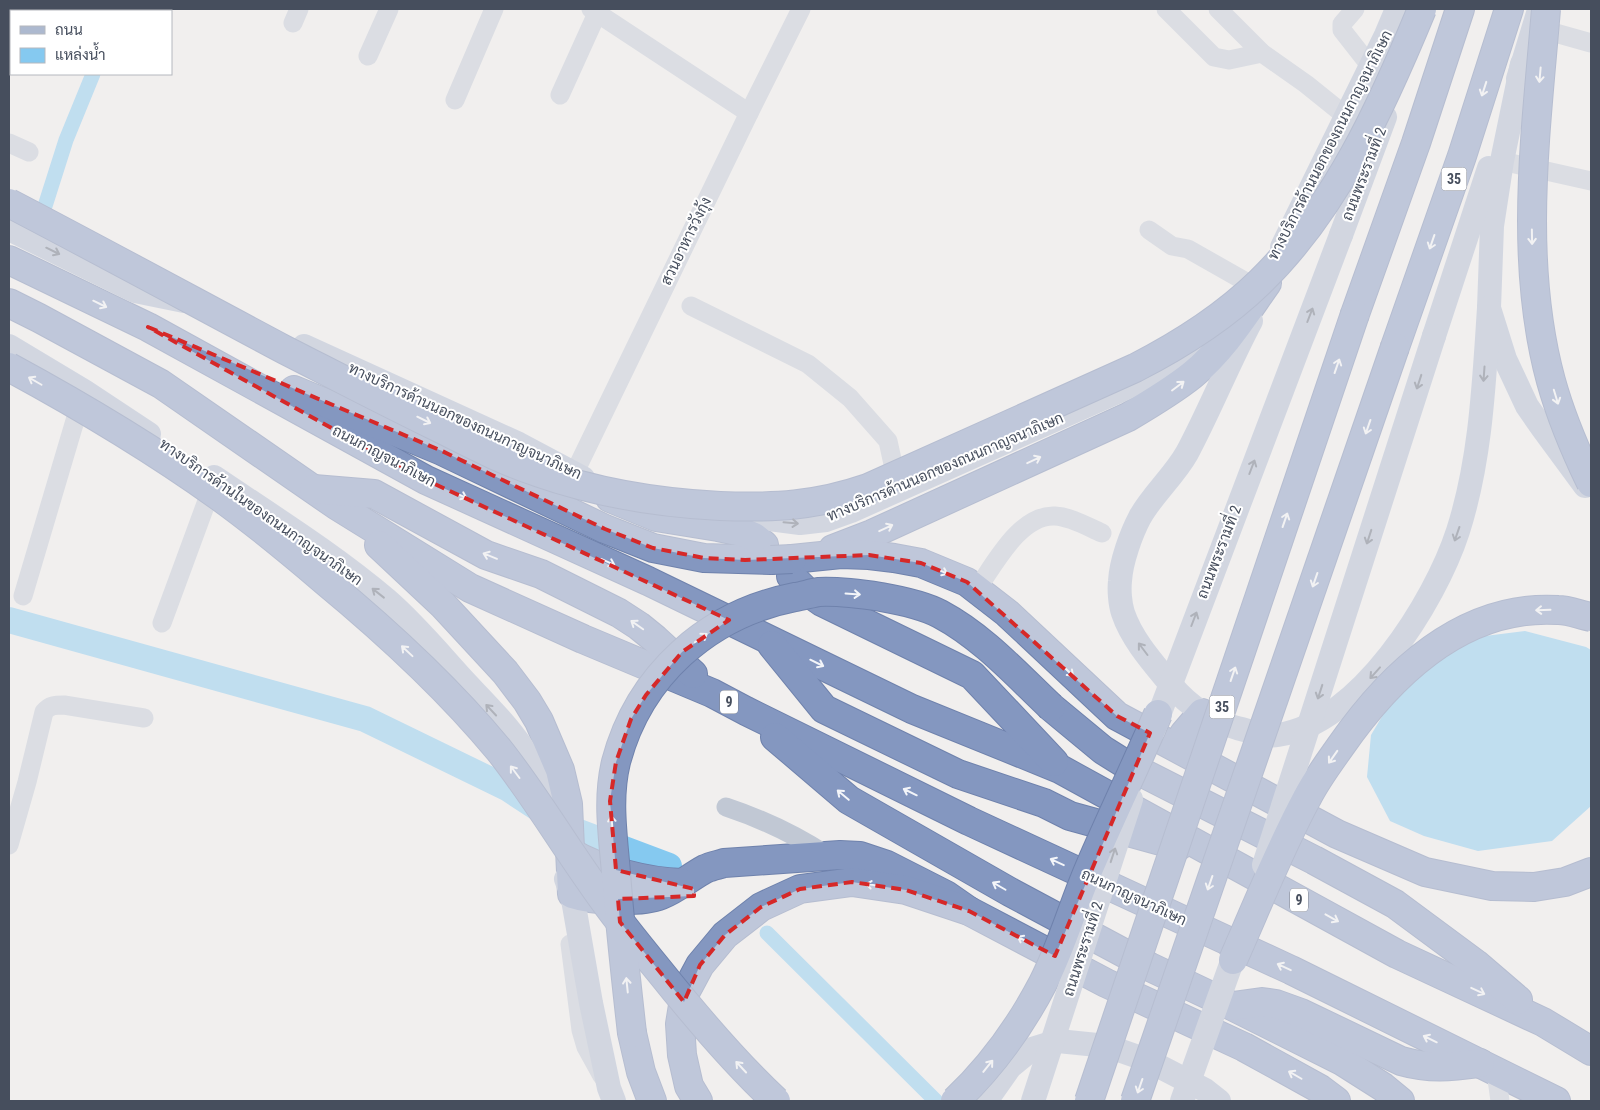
<svg xmlns="http://www.w3.org/2000/svg" width="1600" height="1110" viewBox="0 0 1600 1110" font-family="'Roboto Condensed',Sarabun,sans-serif">
  <rect width="100%" height="100%" fill="#f1efee"/>
  <polygon fill="#85c9f0" points="1525,631 1586,647 1591,650 1591,806 1552,841 1478,851 1424,836 1390,821 1367,777 1371,735 1396,693 1469,638"/>
  <g fill="none" stroke-linecap="round" stroke-linejoin="round">
    <g stroke="#85c9f0" stroke-width="15">
      <polyline points="119,11 120,9"/>
      <polyline points="39,225 66,140 93,74"/>
      <polyline points="767,933 936,1101"/>
    </g>
    <polyline stroke="#85c9f0" stroke-width="26" points="9,620 365,719 507,788 568,828 669,866"/>
    <defs>
      <g id="highway">
        <polyline points="9,260 148,327 426,480 648,581 912,709 1060,769 1397,954 1543,1022 1591,1051"/>
        <polyline points="9,303 39,318 161,384 336,505 470,588 583,639 712,693 746,711 969,821 1291,970 1556,1101"/>
        <polyline points="1355,314 1416,143 1460,9"/>
        <polyline points="1395,347 1462,156 1509,9"/>
        <polyline points="294,390 442,451 605,529 653,548 704,558 771,560"/>
        <polyline points="314,489 374,494 486,555 541,574 619,613 639,626 655,639 693,674"/>
        <polyline points="610,498 656,517 718,527 742,532 754,537 764,545"/>
        <path d="M379 545 443 605 505 672 527 701 539 721 560 770 568 804 572 894C593 901 641 903 661 895 677 889 690 877 705 869 711 866 718 865 724 863L840 855 860 856 887 865 946 895 969 911"/>
        <path d="M833 549 872 534 1128 417C1150 404 1172 391 1192 375 1223 350 1245 314 1267 283"/>
        <polyline points="792,559 841,554 869,555 894,558 921,563 967,582 1007,613 1117,716 1337,834 1425,872 1492,886 1534,887 1565,882 1591,872"/>
        <polyline points="791,576 805,590 822,602 972,675 1054,762"/>
        <polyline points="772,645 824,709 958,774 1044,803 1070,816 1179,846"/>
        <polyline points="1051,707 1103,750 1127,765 1314,860 1395,904 1476,964 1518,1000"/>
        <polyline points="775,737 849,800 1010,892 1150,967 1232,1006 1342,1061 1383,1087 1400,1101"/>
        <polyline points="1176,747 1184,734 1202,713"/>
        <path d="M570 852C599 870 648 882 682 883"/>
        <path d="M1233 1006 1262 1002 1276 1004 1301 1013 1401 1061C1429 1069 1451 1067 1480 1063"/>
        <polyline points="632,1033 641,1072 652,1101"/>
        <polyline points="698,1101 689,1086 682,1055 680,1024 685,993 700,965 725,935 761,907 800,889 852,882 906,890 969,911 1106,983 1244,1047 1320,1089 1336,1101"/>
      </g>
    </defs>
    <use href="#highway" stroke="#6f82ac" stroke-width="30"/>
    <g stroke="#c1c8d4" stroke-width="19">
      <polyline points="591,9 749,113"/>
      <polyline points="1166,9 1214,57 1229,60 1262,53"/>
      <polyline points="1218,9 1262,53 1306,84 1347,117"/>
      <polyline points="1355,9 1342,24 1342,30 1371,67"/>
      <polyline points="78,11 79,9"/>
      <polyline points="9,12 11,13"/>
      <polyline points="293,23 299,9"/>
      <polyline points="1534,27 1591,43"/>
      <polyline points="368,56 389,9"/>
      <polyline points="560,95 599,9"/>
      <polyline points="455,100 494,9"/>
      <polyline points="9,143 29,152"/>
      <polyline points="1502,161 1591,181"/>
      <polyline points="1149,230 1172,246 1188,249 1255,287"/>
      <polyline points="691,306 808,364 850,398 888,441 898,487"/>
      <polyline points="574,474 749,113 801,9"/>
      <path d="M977 589C994 565 1020 514 1055 516 1072 517 1088 527 1102 533"/>
      <polyline points="23,596 82,397"/>
      <polyline points="162,623 215,479"/>
      <path d="M726 807C762 819 796 835 828 856"/>
      <path d="M9 845 27 782 44 712C50 705 55 705 64 705L144 718"/>
      <polyline points="570,944 581,1030 586,1047 602,1076"/>
      <polyline points="1496,1072 1500,1101"/>
    </g>
    <g stroke="#adb9cf" stroke-width="24">
      <polyline points="1522,64 1502,161 1492,226 1489,308 1505,359 1527,406 1543,429 1585,486"/>
      <polyline points="1518,79 1539,10"/>
      <polyline points="9,229 135,291 184,301"/>
      <polyline points="1341,235 1385,117"/>
      <polyline points="1282,247 1386,35 1397,9"/>
      <path d="M1251 321C1228 364 1210 410 1187 453 1174 476 1153 494 1140 517 1131 534 1121 562 1120 581 1119 590 1120 604 1123 613 1132 640 1154 664 1172 686 1189 706 1212 721 1237 728 1250 731 1265 737 1278 735 1359 724 1435 602 1458 531 1481 459 1484 383 1489 308"/>
      <polyline points="1434,336 1489,168"/>
      <polyline points="9,346 84,391 149,434"/>
      <polyline points="304,346 519,444 583,478"/>
      <path d="M214 477C273 517 333 554 387 600 417 626 442 657 468 685 507 726 541 759 551 818"/>
      <path d="M737 515 800 523 826 520 851 511 1135 384C1166 368 1198 353 1221 327"/>
      <polyline points="566,879 572,894 591,1003 609,1088 614,1101"/>
      <polyline points="986,1101 1010,1067 1032,1049 1058,1041 1107,1046 1147,1060 1205,1090 1219,1101"/>
    </g>
    <use href="#highway" stroke="#8497c0" stroke-width="28"/>
    <defs>
      <g id="highway-bridge">
        <path d="M1546 9C1536 132 1518 260 1551 381 1561 417 1575 450 1591 483"/>
        <path d="M9 203C101 251 193 301 285 350 334 375 382 400 431 424 466 441 500 460 537 472 597 493 658 503 720 506 774 508 816 506 868 488L1135 368C1180 345 1223 318 1260 282 1336 208 1382 106 1422 9"/>
        <path d="M9 367C81 406 153 449 220 497 256 523 291 552 325 581 388 633 447 687 499 750 534 794 562 842 595 888 615 917 638 945 661 973 697 1018 734 1062 776 1101"/>
        <polyline points="771,560 792,559"/>
        <path d="M1233 960C1257 906 1279 850 1307 798 1316 780 1328 764 1340 747 1390 675 1463 604 1558 610 1569 610 1580 615 1591 617"/>
        <path d="M632 1033C626 980 620 926 616 873 613 835 607 799 616 762 639 675 708 614 795 597 803 596 811 593 819 592 839 591 861 594 881 597 898 600 925 606 940 614 983 637 1016 674 1051 707"/>
        <path d="M955 1101C990 1068 1021 1025 1043 983 1062 946 1073 905 1090 866 1112 815 1136 765 1158 714"/>
        <polyline points="1089,1101 1355,314"/>
        <polyline points="1135,1101 1395,347"/>
      </g>
    </defs>
    <use href="#highway-bridge" stroke="#6f82ac" stroke-width="30" stroke-linecap="butt"/>
    <g stroke="#adb9cf" stroke-width="24">
      <polyline points="1153,731 1341,235"/>
      <polyline points="1264,865 1434,336"/>
      <polyline points="1033,1101 1131,799"/>
      <polyline points="1182,1101 1239,942"/>
    </g>
    <use href="#highway-bridge" stroke="#8497c0" stroke-width="28"/>
  </g>
  <defs><path id="oneway-shaft" d="M-6 0H5M1.5-3L5.5 0L1.5 3" fill="none" stroke-width="1.6" stroke-linecap="round" stroke-linejoin="round" transform="scale(1.25)"/></defs>
  <g stroke="#f3f5f9">
    <use href="#oneway-shaft" transform="translate(1540 75) rotate(95)"/>
    <use href="#oneway-shaft" transform="translate(1484 89) rotate(108)"/>
    <use href="#oneway-shaft" transform="translate(1532 237) rotate(89)"/>
    <use href="#oneway-shaft" transform="translate(1432 242) rotate(109)"/>
    <use href="#oneway-shaft" transform="translate(100 304) rotate(26)"/>
    <use href="#oneway-shaft" transform="translate(1337 366) rotate(-71)"/>
    <use href="#oneway-shaft" transform="translate(35 381) rotate(-150)"/>
    <use href="#oneway-shaft" transform="translate(1178 386) rotate(-37)"/>
    <use href="#oneway-shaft" transform="translate(1556 397) rotate(73)"/>
    <use href="#oneway-shaft" transform="translate(424 420) rotate(26)"/>
    <use href="#oneway-shaft" transform="translate(1368 427) rotate(109)"/>
    <use href="#oneway-shaft" transform="translate(1034 460) rotate(-25)"/>
    <use href="#oneway-shaft" transform="translate(460 495) rotate(24)"/>
    <use href="#oneway-shaft" transform="translate(1285 520) rotate(-71)"/>
    <use href="#oneway-shaft" transform="translate(886 528) rotate(-25)"/>
    <use href="#oneway-shaft" transform="translate(490 556) rotate(-158)"/>
    <use href="#oneway-shaft" transform="translate(608 562) rotate(24)"/>
    <use href="#oneway-shaft" transform="translate(941 571) rotate(23)"/>
    <use href="#oneway-shaft" transform="translate(1315 580) rotate(109)"/>
    <use href="#oneway-shaft" transform="translate(853 594) rotate(4)"/>
    <use href="#oneway-shaft" transform="translate(1543 610) rotate(178)"/>
    <use href="#oneway-shaft" transform="translate(637 625) rotate(-145)"/>
    <use href="#oneway-shaft" transform="translate(701 638) rotate(-35)"/>
    <use href="#oneway-shaft" transform="translate(407 651) rotate(-137)"/>
    <use href="#oneway-shaft" transform="translate(817 663) rotate(26)"/>
    <use href="#oneway-shaft" transform="translate(1068 671) rotate(44)"/>
    <use href="#oneway-shaft" transform="translate(1233 674) rotate(-71)"/>
    <use href="#oneway-shaft" transform="translate(1333 757) rotate(125)"/>
    <use href="#oneway-shaft" transform="translate(515 772) rotate(-127)"/>
    <use href="#oneway-shaft" transform="translate(910 792) rotate(-154)"/>
    <use href="#oneway-shaft" transform="translate(843 795) rotate(-140)"/>
    <use href="#oneway-shaft" transform="translate(612 823) rotate(-95)"/>
    <use href="#oneway-shaft" transform="translate(1057 862) rotate(-155)"/>
    <use href="#oneway-shaft" transform="translate(1210 883) rotate(109)"/>
    <use href="#oneway-shaft" transform="translate(873 885) rotate(-172)"/>
    <use href="#oneway-shaft" transform="translate(999 886) rotate(-150)"/>
    <use href="#oneway-shaft" transform="translate(1332 918) rotate(29)"/>
    <use href="#oneway-shaft" transform="translate(1024 940) rotate(-152)"/>
    <use href="#oneway-shaft" transform="translate(1284 967) rotate(-155)"/>
    <use href="#oneway-shaft" transform="translate(627 985) rotate(-96)"/>
    <use href="#oneway-shaft" transform="translate(1478 991) rotate(25)"/>
    <use href="#oneway-shaft" transform="translate(1430 1039) rotate(-154)"/>
    <use href="#oneway-shaft" transform="translate(988 1066) rotate(-51)"/>
    <use href="#oneway-shaft" transform="translate(741 1067) rotate(-133)"/>
    <use href="#oneway-shaft" transform="translate(1295 1075) rotate(-150)"/>
    <use href="#oneway-shaft" transform="translate(1140 1086) rotate(109)"/>
  </g>
  <g stroke="#60697a">
    <use href="#oneway-shaft" transform="translate(53 251) rotate(26)"/>
    <use href="#oneway-shaft" transform="translate(1310 315) rotate(-69)"/>
    <use href="#oneway-shaft" transform="translate(1484 374) rotate(94)"/>
    <use href="#oneway-shaft" transform="translate(1419 382) rotate(108)"/>
    <use href="#oneway-shaft" transform="translate(1252 467) rotate(-69)"/>
    <use href="#oneway-shaft" transform="translate(791 523) rotate(5)"/>
    <use href="#oneway-shaft" transform="translate(1457 534) rotate(109)"/>
    <use href="#oneway-shaft" transform="translate(1369 537) rotate(108)"/>
    <use href="#oneway-shaft" transform="translate(378 593) rotate(-142)"/>
    <use href="#oneway-shaft" transform="translate(1194 619) rotate(-69)"/>
    <use href="#oneway-shaft" transform="translate(1143 649) rotate(-127)"/>
    <use href="#oneway-shaft" transform="translate(1375 673) rotate(132)"/>
    <use href="#oneway-shaft" transform="translate(1320 692) rotate(108)"/>
    <use href="#oneway-shaft" transform="translate(491 710) rotate(-133)"/>
    <use href="#oneway-shaft" transform="translate(1113 855) rotate(-72)"/>
  </g>
  <path d="M0 0H1600V1110H0ZM148 327 442 451 605 529 653 548 704 558 745 560 869 555 921 563 967 582 1117 716 1150 733 1055 956 969 911 906 890 852 882 800 889 761 907 725 935 700 965 684 1002 620 922 618 899 694 896V889L616 870 610 801 616 762 631 719 646 695 682 652 729 620 426 480Z" fill="#f1efee" fill-opacity=".55" fill-rule="evenodd"/>
  <path fill="none" stroke="#d62828" stroke-width="4" stroke-dasharray="10 6" stroke-linejoin="round" d="M148 327 442 451 605 529 653 548 704 558 745 560 869 555 921 563 967 582 1117 716 1150 733 1055 956 969 911 906 890 852 882 800 889 761 907 725 935 700 965 684 1002 620 922 618 899 694 896V889L616 870 610 801 616 762 631 719 646 695 682 652 729 620 426 480Z"/>
  <g text-anchor="middle" stroke-width="4" stroke-linejoin="round" paint-order="stroke">
    <g fill="#fff" stroke="#7e838e" stroke-width="1">
      <rect x="1441.5" y="167.5" width="25" height="23" rx="4"/>
      <rect x="720" y="690.5" width="18" height="23" rx="4"/>
      <rect x="1209.5" y="695.5" width="25" height="23" rx="4"/>
      <rect x="1290" y="888.5" width="18" height="23" rx="4"/>
    </g>
    <g font-size="14" font-weight="bold" fill="#464e5d">
      <text x="1454" y="184">35</text>
      <text x="729" y="707">9</text>
      <text x="1222" y="712">35</text>
      <text x="1299" y="905">9</text>
    </g>
    <g font-size="15" fill="#464e5d" stroke="#fff">
      <text transform="translate(1330 145) rotate(-63)" y="5">ทางบริการด้านนอกของถนนกาญจนาภิเษก</text>
      <text transform="translate(1364 174) rotate(-69)" y="5">ถนนพระรามที่ 2</text>
      <text transform="translate(686 241) rotate(-64)" y="5">สวนอาหารวังกุ้ง</text>
      <text transform="translate(465 421) rotate(25)" y="5">ทางบริการด้านนอกของถนนกาญจนาภิเษก</text>
      <text transform="translate(384 456) rotate(28)" y="5">ถนนกาญจนาภิเษก</text>
      <text transform="translate(945 467) rotate(-23)" y="5">ทางบริการด้านนอกของถนนกาญจนาภิเษก</text>
      <text transform="translate(261 512) rotate(35)" y="5">ทางบริการด้านในของถนนกาญจนาภิเษก</text>
      <text transform="translate(1219 552) rotate(-69)" y="5">ถนนพระรามที่ 2</text>
      <text transform="translate(1134 897) rotate(25)" y="5">ถนนกาญจนาภิเษก</text>
      <text transform="translate(1083 949) rotate(-72)" y="5">ถนนพระรามที่ 2</text>
    </g>
  </g>
  <rect width="1600" height="1110" fill="none" stroke="#464e5d" stroke-width="20"/>
  <rect x="10" y="10" width="162" height="65" fill="#ffffff" stroke="#b5b8be"/>
  <rect x="20" y="26" width="25" height="8" fill="#adb9cf" stroke="#b5b8be"/>
  <text x="55" y="35" font-size="15" fill="#464e5d">ถนน</text>
  <rect x="20" y="48" width="25" height="15" fill="#85c9f0" stroke="#b5b8be"/>
  <text x="55" y="60" font-size="15" fill="#464e5d">แหล่งน้ำ</text>
</svg>
